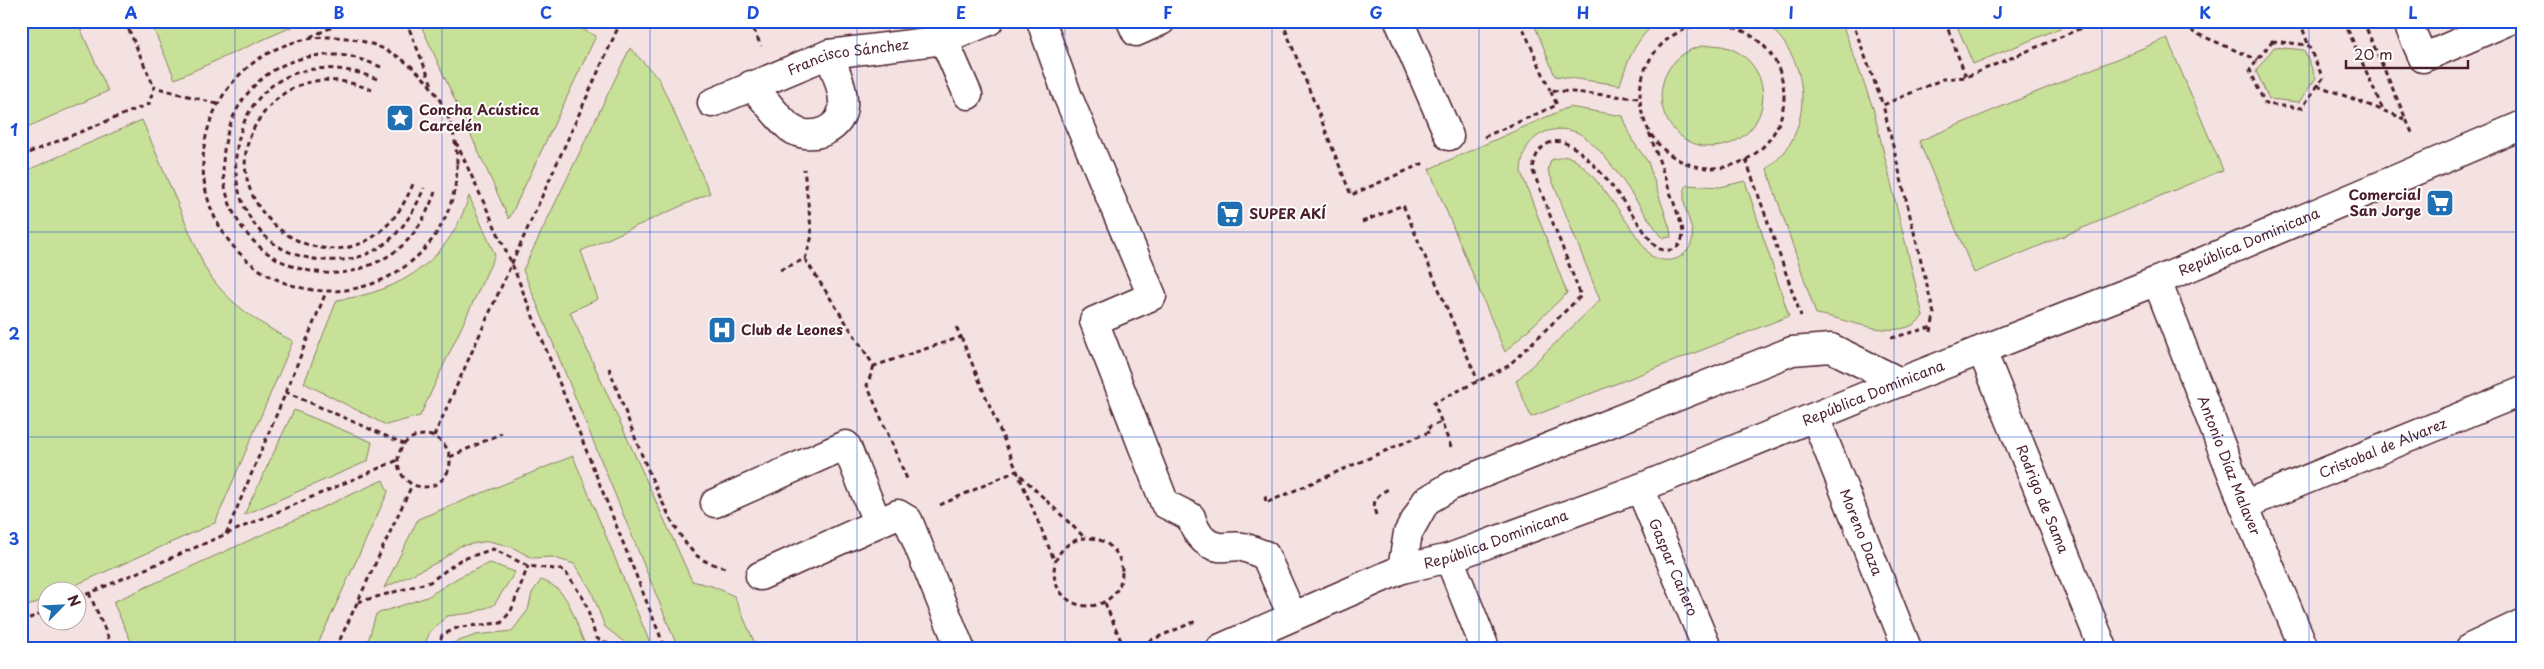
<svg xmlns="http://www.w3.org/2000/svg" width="2544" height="669" viewBox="0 0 2544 669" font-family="'Playpen Sans',sans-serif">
  <rect width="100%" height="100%" fill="#f4e2e2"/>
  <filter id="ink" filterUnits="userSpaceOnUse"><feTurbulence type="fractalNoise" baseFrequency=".02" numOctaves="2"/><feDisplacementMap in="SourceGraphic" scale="10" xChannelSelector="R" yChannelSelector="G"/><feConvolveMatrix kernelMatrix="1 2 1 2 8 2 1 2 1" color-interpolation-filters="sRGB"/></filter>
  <g filter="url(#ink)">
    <g fill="#c7e198" stroke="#888062">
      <polygon points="21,21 77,21 108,91 21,130"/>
      <polygon points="150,21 305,21 175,79"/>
      <polygon points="419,21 565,21 596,36 509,219"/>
      <path d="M1533 21H1660C1637 35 1627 61 1620 85L1555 76Z"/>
      <path d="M1763 21H1841L1873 108 1923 316C1902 346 1843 317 1816 314L1767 169C1773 163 1781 157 1786 150 1815 107 1803 51 1763 21Z"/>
      <polygon points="1955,21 2075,21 2075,22 1973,64"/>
      <polygon points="2167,38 2223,170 1974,273 1919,141"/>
      <circle cx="1712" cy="96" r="51"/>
      <polygon points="2274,47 2304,50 2316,78 2299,102 2269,99 2256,71"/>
      <polygon points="630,48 659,79 710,193 581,251 598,299 570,312 692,581 712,586 734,596 757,648 678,648 523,270"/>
      <path d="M1569 107 1623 116 1632 140 1648 162 1670 229 1671 237 1663 238C1638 208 1613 157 1582 135 1571 128 1553 127 1541 134 1526 143 1522 155 1521 172L1567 293 1505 352 1429 169Z"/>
      <path d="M142 120 205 268C225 301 259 324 293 341L215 523 62 591 48 592 47 598 21 609V173Z"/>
      <path d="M1567 156C1593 164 1632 233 1651 256 1663 261 1673 263 1684 254 1707 234 1674 208 1687 185L1720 187 1745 181 1789 316 1531 417 1516 381 1600 300 1548 170 1551 160Z"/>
      <path d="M469 196 495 255 420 416 386 425 304 383 337 300C401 292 450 260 469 196Z"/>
      <polygon points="294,410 372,442 368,461 244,515"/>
      <polygon points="573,456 652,648 632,648 605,627 591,590 574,564 552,557 532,558 512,547 489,541 460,546 440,561 384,588 418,519"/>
      <polygon points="383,480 388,492 316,648 134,648 113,602"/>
      <polygon points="490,563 515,572 494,605 472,613 447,616 430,632 423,648 366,648 376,614 427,597 459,577"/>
      <path d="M541 580C573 590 573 622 587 648H451L453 643 476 635 512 631 528 610 532 593Z"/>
    </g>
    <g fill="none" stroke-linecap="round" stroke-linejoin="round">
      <defs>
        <g id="minor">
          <path d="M1041 21 1068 97 1152 296 1094 321 1165 504 1191 517C1195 531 1203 545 1219 547 1227 548 1235 545 1243 547 1250 549 1258 553 1265 555L1292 615"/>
          <polyline points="1131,21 1136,32 1161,21"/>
          <polyline points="1399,21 1449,136"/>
          <polyline points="2407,21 2423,58 2508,21"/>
          <polyline points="944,40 968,95"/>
          <path d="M751 85C764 98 776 116 790 128 810 143 845 130 843 102 843 87 834 68 829 54"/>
          <path id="s1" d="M712 103 829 54 944 40 989 21"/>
          <path id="s2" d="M2157 281 2244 505 2304 648"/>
          <path id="s3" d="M1982 351 2103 648"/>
          <path id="s4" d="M1815 417 1907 648"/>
          <path id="s5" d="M1640 488 1707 648"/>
          <polyline points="715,503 846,445 877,522"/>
          <path id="s6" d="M2244 505 2523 391"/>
          <polyline points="1449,558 1485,648"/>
          <polyline points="1402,569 1408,533 1426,501 1451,486 1792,351 1831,348 1900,382"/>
          <polyline points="760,576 898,514 908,520 960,648"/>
          <path id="s7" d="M1221 648 1402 569 1449 558 1640 488 1900 382 2157 281 2523 125"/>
          <polyline points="2470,648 2523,623"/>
        </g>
      </defs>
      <use href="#minor" stroke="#4a1f2b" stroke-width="31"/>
      <g stroke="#4a1f2b" stroke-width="3" stroke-dasharray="5 4" stroke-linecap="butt">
        <polyline points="125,21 154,87"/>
        <polyline points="406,21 432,85"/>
        <polyline points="603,21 618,28"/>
        <polyline points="750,21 761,46"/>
        <polyline points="1282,21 1351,195 1426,162"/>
        <polyline points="1520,21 1550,90"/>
        <polyline points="1852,21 1883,105"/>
        <polyline points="1945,21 1966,77"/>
        <polyline points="2188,21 2193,32 2258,60"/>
        <polyline points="2300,21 2308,44"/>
        <polyline points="2344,21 2384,112"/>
        <polyline points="2363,21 2413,135"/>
        <circle cx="1712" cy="96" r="72"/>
        <polyline points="310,37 346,21"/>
        <circle cx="330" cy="164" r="127"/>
        <polygon points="2272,41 2308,45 2323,78 2302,108 2265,104 2250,70"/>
        <path d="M381 67C366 61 351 55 334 55 212 51 180 222 292 266 311 273 337 276 356 270 399 257 420 234 435 192"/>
        <path d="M377 79C209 14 183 270 341 260 384 257 409 225 424 188"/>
        <polyline points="2317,85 2405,119"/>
        <path d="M372 90C340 77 304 74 276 100 174 193 353 332 413 184"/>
        <polyline points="1484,137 1557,105 1550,90 1638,98"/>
        <polyline points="456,142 512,264 665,648"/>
        <polyline points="21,156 149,104 154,87 218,104"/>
        <polyline points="1746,160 1801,316"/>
        <polyline points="1362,222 1403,205 1478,381"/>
        <polyline points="805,259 874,366 961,337 956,327"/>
        <polyline points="780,270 805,259 812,236 804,169"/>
        <polyline points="1931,332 1934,314 1883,105 1943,79 1966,77 2098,21"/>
        <polyline points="961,337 1055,562"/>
        <polyline points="1891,338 1932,327"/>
        <polyline points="874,366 867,385 907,479"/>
        <path d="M609 368C625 409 667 536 700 558 707 563 717 565 725 568"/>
        <polyline points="286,392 326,292"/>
        <circle cx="424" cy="461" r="26"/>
        <polyline points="434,436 621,21"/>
        <path d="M1451 447 1434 403 1508 366 1581 296 1533 171C1534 159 1537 149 1549 143 1583 128 1637 226 1657 248 1674 255 1686 245 1682 226L1649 132"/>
        <polyline points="450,457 502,433"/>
        <polyline points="1265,496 1266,503 1431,431 1429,427 1441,422"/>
        <polyline points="940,505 1016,471 1084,537"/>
        <path d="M1376 515C1371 500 1377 494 1391 488"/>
        <polyline points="226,534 286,392 404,444"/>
        <circle cx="1088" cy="572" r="34"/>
        <polyline points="89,593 113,648"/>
        <polyline points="78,598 398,460"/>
        <polyline points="358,602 430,582 460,560 493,549 528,566 564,570 585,601 596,638 618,648"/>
        <polyline points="1105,603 1124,648"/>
        <polyline points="21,622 48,610"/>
        <polyline points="336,648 412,485"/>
        <polyline points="439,648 442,635 459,627 501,623 511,611 528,566"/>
        <polyline points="1132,648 1196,621"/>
      </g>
      <use href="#minor" stroke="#fff" stroke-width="28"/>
    </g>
  </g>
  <path fill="none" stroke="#1d4ed8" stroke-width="1" stroke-opacity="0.55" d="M235 21V648M442 21V648M650 21V648M857 21V648M1065 21V648M1272 21V648M1479 21V648M1687 21V648M1894 21V648M2102 21V648M2309 21V648M21 232H2523M21 437H2523"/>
  <defs>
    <symbol id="sight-square" viewBox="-11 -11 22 22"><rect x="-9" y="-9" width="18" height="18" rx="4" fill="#1f6fb2" stroke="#fff"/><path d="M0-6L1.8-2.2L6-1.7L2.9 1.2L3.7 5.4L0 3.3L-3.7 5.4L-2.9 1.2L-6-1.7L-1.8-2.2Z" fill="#fff"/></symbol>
    <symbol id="supermarket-square" viewBox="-11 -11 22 22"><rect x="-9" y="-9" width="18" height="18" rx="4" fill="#1f6fb2" stroke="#fff"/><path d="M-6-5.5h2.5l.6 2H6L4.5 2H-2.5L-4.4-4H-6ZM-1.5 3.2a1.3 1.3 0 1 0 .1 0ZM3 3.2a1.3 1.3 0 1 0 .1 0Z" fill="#fff"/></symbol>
    <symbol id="hospital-square" viewBox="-11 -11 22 22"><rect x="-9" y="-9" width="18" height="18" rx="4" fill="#1f6fb2" stroke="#fff"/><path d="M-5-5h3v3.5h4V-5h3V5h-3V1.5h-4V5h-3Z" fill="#fff"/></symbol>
  </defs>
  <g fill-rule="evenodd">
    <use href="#sight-square" x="384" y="102" width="32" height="32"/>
    <use href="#supermarket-square" x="2424" y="187" width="32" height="32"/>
    <use href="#supermarket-square" x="1214" y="198" width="32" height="32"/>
    <use href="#hospital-square" x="706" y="314" width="32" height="32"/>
  </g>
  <g text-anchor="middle" stroke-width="4" stroke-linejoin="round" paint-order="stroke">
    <g font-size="14" fill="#4a1f2b" stroke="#fff">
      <text dy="5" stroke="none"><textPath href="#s1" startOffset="145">Francisco Sánchez</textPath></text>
      <text dy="5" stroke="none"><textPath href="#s7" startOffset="1106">República Dominicana</textPath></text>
      <text dy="5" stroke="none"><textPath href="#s7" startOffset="701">República Dominicana</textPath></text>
      <text dy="5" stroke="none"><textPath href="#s6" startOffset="150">Cristobal de Alvarez</textPath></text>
      <text dy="5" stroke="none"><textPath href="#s2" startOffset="198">Antonio Díaz Malaver</textPath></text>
      <text dy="5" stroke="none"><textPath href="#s3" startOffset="160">Rodrigo de Sama</textPath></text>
      <text dy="5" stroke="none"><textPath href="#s4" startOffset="124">Moreno Daza</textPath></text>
      <text dy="5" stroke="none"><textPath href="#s7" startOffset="296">República Dominicana</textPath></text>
      <text dy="5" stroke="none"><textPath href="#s5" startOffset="86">Gaspar Cañero</textPath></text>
    </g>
    <g font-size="14" font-weight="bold" fill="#4a1f2b" stroke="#fff" text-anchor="start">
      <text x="419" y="115">Concha Acústica<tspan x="419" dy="16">Carcelén</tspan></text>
      <text x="2421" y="200" text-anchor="end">Comercial<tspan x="2421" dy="16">San Jorge</tspan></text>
      <text x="1249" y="219">SUPER AKÍ</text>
      <text x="741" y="335">Club de Leones</text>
    </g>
  </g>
  <rect width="2544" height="669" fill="none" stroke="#fff" stroke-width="55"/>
  <g transform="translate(62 606) rotate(66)"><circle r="24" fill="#ffffff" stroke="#b7a5aa"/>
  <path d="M0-4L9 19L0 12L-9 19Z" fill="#1f6fb2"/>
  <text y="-8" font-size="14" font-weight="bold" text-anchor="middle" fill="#4a1f2b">N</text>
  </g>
  <path d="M2346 60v8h122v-8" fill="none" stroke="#4a1f2b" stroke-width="2.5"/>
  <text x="2354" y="60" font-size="15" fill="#4a1f2b" stroke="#ffffff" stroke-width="4" paint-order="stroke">20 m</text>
  <rect x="28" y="28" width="2488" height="614" fill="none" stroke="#1d4ed8" stroke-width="2"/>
  <g font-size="16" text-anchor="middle" font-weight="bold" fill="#1d4ed8">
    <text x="131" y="19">A</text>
    <text x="339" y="19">B</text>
    <text x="546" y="19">C</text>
    <text x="753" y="19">D</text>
    <text x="961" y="19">E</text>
    <text x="1168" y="19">F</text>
    <text x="1376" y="19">G</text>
    <text x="1583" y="19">H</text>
    <text x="1791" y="19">I</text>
    <text x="1998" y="19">J</text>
    <text x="2205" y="19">K</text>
    <text x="2413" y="19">L</text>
    <text x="14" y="136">1</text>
    <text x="14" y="340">2</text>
    <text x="14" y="545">3</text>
  </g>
</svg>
